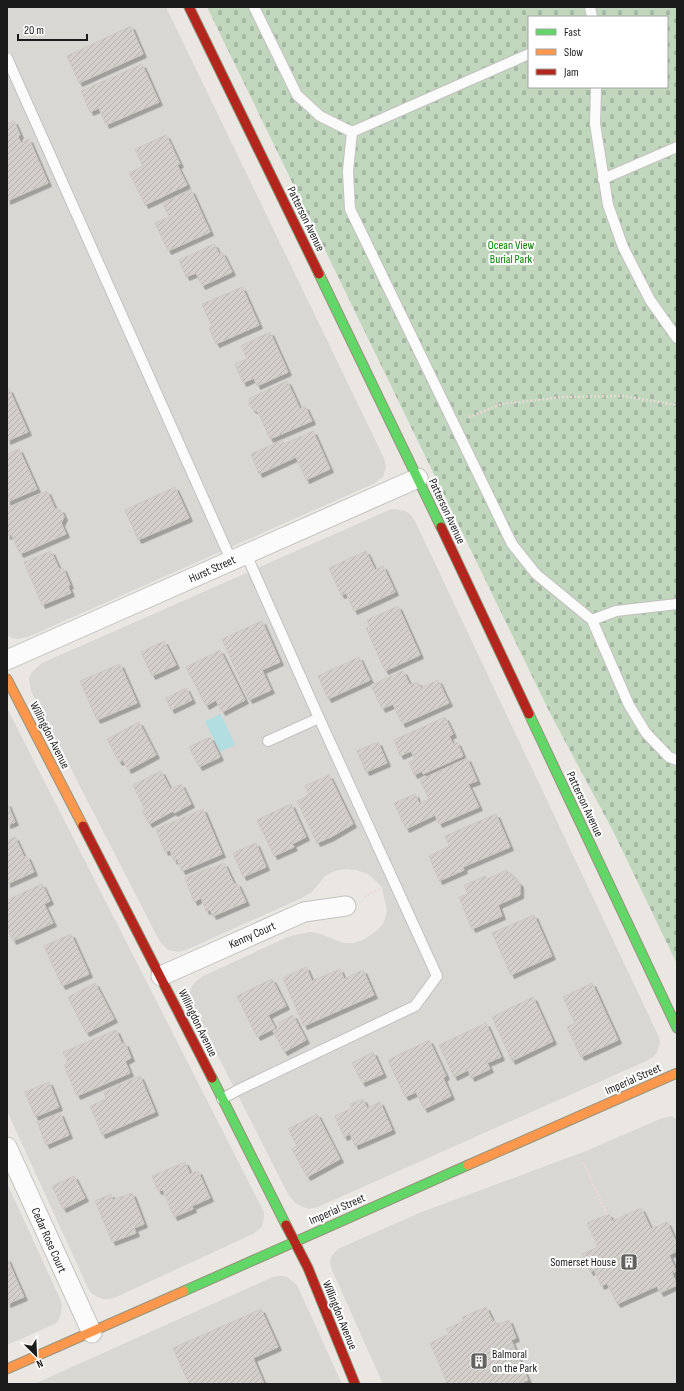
<svg xmlns="http://www.w3.org/2000/svg" width="684" height="1391" viewBox="0 0 684 1391" font-family="'Sofia Sans Condensed',sans-serif">
  <defs>
    <pattern id="cemetery-stones" width="16" height="16" patternUnits="userSpaceOnUse"><rect width="16" height="16" fill="#c0d6bd"/><path d="M2 7V4a2 2 0 0 1 4 0v3zM10 15v-3a2 2 0 0 1 4 0v3z" fill="#a4b7a2"/></pattern>
    <pattern id="building-hatch" width="6" height="6" patternUnits="userSpaceOnUse"><rect width="6" height="6" fill="#d3cfcb"/><path d="M-1 1l2-2M0 6l6-6M5 7l2-2" fill="none" stroke="#b5b1ae"/></pattern>
    <filter id="shadow"><feDropShadow dx="3.5" dy="3.5" stdDeviation="0" flood-color="#0004"/></filter>
  </defs>
  <rect width="100%" height="100%" fill="#eae7e2"/>
  <g fill="#d9d7d4">
    <polygon points="7,7 166,7 384,458 386,467 383,477 373,484 28,637 18,639 12,638 7,635"/>
    <polygon points="395,509 405,511 410,514 415,521 659,1037 660,1043 657,1053 652,1058 644,1062 318,1207 308,1209 295,1203 288,1194 192,1005 190,991 192,986 196,981 203,976 290,936 310,932 318,933 344,943 353,943 363,940 379,929 384,922 387,911 382,888 377,882 368,874 356,870 346,869 335,871 325,876 312,892 302,898 186,950 179,952 168,950 160,942 31,691 29,678 32,672 42,663 389,510"/>
    <polygon points="7,708 264,1212 264,1218 262,1227 253,1234 114,1298 108,1299 103,1299 97,1297 91,1293 87,1286 7,1111"/>
    <polygon points="671,1116 677,1119 677,1384 383,1384 332,1270 330,1262 331,1257 335,1252 340,1248 419,1213 586,1151 660,1119"/>
    <polygon points="7,1183 60,1299 62,1306 61,1314 57,1323 7,1345"/>
    <polygon points="281,1276 287,1277 297,1285 342,1384 34,1384 273,1277"/>
  </g>
  <path fill="url(#cemetery-stones)" fill-rule="evenodd" d="M207 7H677V964L613 831 550 713ZM529 17H667V87H529Z"/>
  <polygon fill="#b2dde1" points="221,714 235,745 220,752 205,721"/>
  <g fill="url(#building-hatch)" stroke="#cdc8c4" filter="url(#shadow)">
    <polygon points="131,26 143,54 79,83 67,56"/>
    <polygon points="142,64 159,102 106,125 99,108 90,112 81,91"/>
    <polygon points="14,121 20,135 18,137 21,143 29,139 48,183 7,201 7,124"/>
    <polygon points="166,135 180,164 177,165 187,185 145,205 129,173 143,166 135,149"/>
    <polygon points="191,190 210,232 168,251 155,223 169,217 163,203"/>
    <polygon points="214,244 219,254 222,252 232,272 202,286 196,273 186,277 179,260"/>
    <polygon points="242,287 259,325 216,344 209,328 212,327 202,304"/>
    <polygon points="270,332 288,372 257,386 254,378 243,383 235,364 247,359 241,346"/>
    <polygon points="287,381 300,409 305,406 312,421 270,439 258,412 252,409 249,404 250,398"/>
    <polygon points="9,389 28,432 7,441 7,390"/>
    <polygon points="313,431 330,469 306,480 296,457 259,474 251,454 282,440 284,444"/>
    <polygon points="19,449 37,489 7,502 7,454"/>
    <polygon points="175,487 189,518 138,540 125,510"/>
    <polygon points="47,491 55,509 61,510 64,517 61,523 66,534 20,554 11,534 7,536 7,508"/>
    <polygon points="51,551 59,569 63,568 70,585 68,586 71,593 42,605 24,562"/>
    <polygon points="366,551 375,570 383,566 395,592 354,611 346,593 341,595 329,568"/>
    <polygon points="398,606 420,655 385,671 366,628 370,627 367,620"/>
    <polygon points="262,621 280,662 262,670 271,690 249,700 222,639"/>
    <polygon points="164,641 176,665 152,676 141,652"/>
    <polygon points="220,650 245,700 222,712 216,700 206,706 186,667"/>
    <polygon points="359,657 370,680 328,699 318,676"/>
    <polygon points="120,664 137,703 97,720 80,681"/>
    <polygon points="403,671 410,685 418,682 421,688 438,680 449,703 402,724 393,704 382,709 371,685"/>
    <polygon points="186,688 192,700 171,710 166,698"/>
    <polygon points="445,717 453,734 449,736 453,744 457,742 463,756 423,774 422,771 414,775 409,762 415,759 411,751 400,756 394,740"/>
    <polygon points="139,722 156,755 128,770 123,760 119,762 107,739"/>
    <polygon points="210,737 220,757 199,767 189,747"/>
    <polygon points="378,742 387,763 366,772 357,751"/>
    <polygon points="467,758 477,781 468,784 479,807 439,824 435,815 406,829 394,803 415,794 419,803 429,799 420,780"/>
    <polygon points="161,771 170,789 181,784 191,804 174,813 173,811 149,824 142,811 145,810 133,785"/>
    <polygon points="329,775 353,824 331,837 317,843 297,801 309,795 305,786"/>
    <polygon points="7,803 15,822 7,825"/>
    <polygon points="291,804 306,837 292,844 294,847 274,856 257,820"/>
    <polygon points="203,809 222,854 182,871 177,859 174,861 170,850 165,852 156,829"/>
    <polygon points="496,814 510,847 463,867 464,870 439,881 429,856 449,846 445,836"/>
    <polygon points="15,837 24,857 27,856 34,872 7,884 7,841"/>
    <polygon points="256,843 266,867 243,877 233,853"/>
    <polygon points="224,863 234,884 237,883 246,902 213,916 210,910 206,911 201,898 194,902 185,878 211,867 211,869"/>
    <polygon points="507,870 520,884 520,895 498,905 502,916 472,929 459,897 468,894 464,885 486,876 487,879"/>
    <polygon points="42,884 50,901 44,904 53,923 13,941 7,928 7,917 9,916 7,912 7,900"/>
    <polygon points="534,915 552,956 511,975 492,933"/>
    <polygon points="71,934 89,974 62,986 44,946"/>
    <polygon points="306,967 312,981 340,969 344,979 363,970 374,995 304,1026 283,978"/>
    <polygon points="272,979 286,1006 268,1015 275,1028 257,1037 237,996"/>
    <polygon points="95,983 114,1019 86,1033 68,997"/>
    <polygon points="592,983 618,1040 581,1057 567,1027 575,1023 563,997"/>
    <polygon points="533,997 553,1041 512,1061 492,1017"/>
    <polygon points="293,1015 306,1040 284,1052 273,1031 280,1027 278,1023"/>
    <polygon points="486,1023 501,1057 487,1063 490,1069 471,1078 468,1070 454,1077 439,1045"/>
    <polygon points="116,1030 122,1044 125,1043 131,1058 125,1061 130,1073 77,1096 64,1065 68,1063 63,1052"/>
    <polygon points="429,1040 446,1076 443,1078 451,1096 424,1109 416,1092 405,1097 388,1060"/>
    <polygon points="373,1052 383,1074 362,1083 352,1063"/>
    <polygon points="140,1076 155,1112 102,1135 90,1106 106,1099 104,1092"/>
    <polygon points="49,1082 59,1107 35,1117 25,1092"/>
    <polygon points="363,1099 367,1108 380,1102 392,1130 355,1146 350,1134 344,1137 335,1116 352,1108 350,1104"/>
    <polygon points="60,1113 69,1135 46,1145 37,1122"/>
    <polygon points="317,1114 340,1159 307,1177 292,1149 297,1146 288,1129"/>
    <polygon points="185,1162 190,1174 198,1171 210,1198 192,1206 193,1209 174,1217 163,1190 158,1191 152,1176"/>
    <polygon points="74,1176 85,1198 63,1209 52,1186"/>
    <polygon points="132,1193 144,1224 134,1228 136,1233 112,1242 95,1201 111,1194 113,1200"/>
    <polygon points="641,1208 651,1229 667,1222 675,1240 677,1239 677,1251 669,1255 676,1271 672,1273 677,1285 660,1293 657,1286 617,1304 607,1283 601,1286 594,1270 590,1272 582,1254 598,1247 587,1223 609,1214 612,1221"/>
    <polygon points="7,1258 12,1270 7,1272"/>
    <polygon points="12,1270 24,1297 7,1304 7,1272"/>
    <polygon points="486,1307 493,1322 495,1320 497,1325 509,1320 516,1338 511,1340 528,1380 518,1384 442,1384 447,1382 430,1343 449,1334 446,1329 464,1321 462,1317"/>
    <polygon points="261,1309 278,1347 253,1358 264,1384 189,1384 173,1348"/>
  </g>
  <g fill="none" stroke-linecap="round" stroke-linejoin="round">
    <defs>
      <g id="lane">
        <polyline points="254,7 297,95 320,116 352,132 348,171 350,209 512,544 536,574 592,620 629,705 646,733 669,757 677,760"/>
        <polyline points="590,7 592,17"/>
        <polyline points="7,58 231,560"/>
        <polyline points="596,87 595,124 608,205 623,247 650,300 677,338"/>
        <polyline points="352,132 529,54"/>
        <polyline points="603,179 677,147"/>
        <polyline points="592,620 616,611 677,604"/>
        <polyline points="268,741 319,718"/>
        <polyline points="222,1099 238,1090 415,1006 437,976 319,718 246,554"/>
      </g>
      <g id="street">
        <polyline points="7,660 418,478"/>
        <polyline points="161,976 304,912 346,906"/>
        <polyline points="7,1147 92,1333"/>
      </g>
      <g id="fast">
        <polyline points="319,274 441,527"/>
        <polyline points="529,714 677,1028"/>
        <polyline points="212,1078 286,1225"/>
        <polyline points="184,1291 468,1165"/>
      </g>
      <g id="slow">
        <polyline points="7,679 83,826"/>
        <polyline points="468,1165 677,1073"/>
        <polyline points="7,1369 184,1291"/>
      </g>
      <g id="jam">
        <polyline points="189,7 319,274"/>
        <polyline points="441,527 529,714"/>
        <polyline points="83,826 212,1078"/>
        <polyline points="286,1225 308,1268 355,1384"/>
      </g>
    </defs>
    <use href="#lane" stroke="#c2c1bf" stroke-width="12"/>
    <use href="#street" stroke="#c2c1bf" stroke-width="21"/>
    <use href="#fast" stroke="#94937b" stroke-width="11"/>
    <use href="#slow" stroke="#94937b" stroke-width="11"/>
    <use href="#jam" stroke="#94937b" stroke-width="11"/>
    <g stroke="#ead7d6" stroke-width="2.5" stroke-dasharray="2 2" stroke-linecap="butt">
      <polyline points="469,417 502,404 563,397 623,396 677,405"/>
      <polyline points="364,897 380,889"/>
      <polyline points="583,1162 607,1215"/>
    </g>
    <use href="#lane" stroke="#fcfbfb" stroke-width="10"/>
    <use href="#street" stroke="#fcfbfb" stroke-width="19"/>
    <use href="#fast" stroke="#63d668" stroke-width="9"/>
    <use href="#slow" stroke="#ff974d" stroke-width="9"/>
    <use href="#jam" stroke="#b3261e" stroke-width="9"/>
  </g>
  <defs>
    <symbol id="building-square" viewBox="-11 -11 22 22"><rect x="-9" y="-9" width="18" height="18" rx="4" fill="#636261" stroke="#fff"/><path d="M-4-6H4V6H1V3H-1V6H-4ZM-2.5-4.3h1.7v1.8h-1.7ZM.8-4.3h1.7v1.8H.8ZM-2.5-1h1.7V.8h-1.7ZM.8-1h1.7V.8H.8Z" fill="#fff"/></symbol>
  </defs>
  <g fill-rule="evenodd">
    <use href="#building-square" x="619" y="1252" width="20" height="20"/>
    <use href="#building-square" x="469" y="1351" width="20" height="20"/>
  </g>
  <g text-anchor="middle" stroke-width="4" stroke-linejoin="round" paint-order="stroke">
    <g font-size="12" fill="#1b1b1b" stroke="#fff">
      <text transform="translate(306 219) rotate(64)" y="4">Patterson Avenue</text>
      <text transform="translate(447 511) rotate(65)" y="4">Patterson Avenue</text>
      <text transform="translate(212 569) rotate(-24)" y="4">Hurst Street</text>
      <text transform="translate(50 735) rotate(63)" y="4">Willingdon Avenue</text>
      <text transform="translate(585 804) rotate(65)" y="4">Patterson Avenue</text>
      <text transform="translate(252 935) rotate(-24)" y="4">Kenny Court</text>
      <text transform="translate(198 1023) rotate(64)" y="4">Willingdon Avenue</text>
      <text transform="translate(633 1079) rotate(-24)" y="4">Imperial Street</text>
      <text transform="translate(337 1209) rotate(-24)" y="4">Imperial Street</text>
      <text transform="translate(49 1240) rotate(66)" y="4">Cedar Rose Court</text>
      <text transform="translate(340 1315) rotate(68)" y="4">Willingdon Avenue</text>
    </g>
    <g font-size="12" fill="#058100" stroke="#fff">
      <text x="511" y="249">Ocean View<tspan x="511" dy="14">Burial Park</tspan></text>
    </g>
    <g font-size="12" fill="#1b1b1b" stroke="#fff" text-anchor="end">
      <text x="616" y="1266">Somerset House</text>
      <text x="492" y="1358" text-anchor="start">Balmoral<tspan x="492" dy="14">on the Park</tspan></text>
    </g>
  </g>
  <rect width="684" height="1391" fill="none" stroke="#1b1b1b" stroke-width="16"/>
  <rect x="528" y="16" width="140" height="72" fill="#ffffff" stroke="#a4a4a4"/>
  <rect x="536" y="29" width="20" height="6" fill="#63d668" stroke="#a4a4a4"/>
  <text x="564" y="36" font-size="12" fill="#1b1b1b">Fast</text>
  <rect x="536" y="49" width="20" height="6" fill="#ff974d" stroke="#a4a4a4"/>
  <text x="564" y="56" font-size="12" fill="#1b1b1b">Slow</text>
  <rect x="536" y="69" width="20" height="6" fill="#b3261e" stroke="#a4a4a4"/>
  <text x="564" y="76" font-size="12" fill="#1b1b1b">Jam</text>
  <g transform="translate(36 1355) rotate(156)" stroke="#ffffff" stroke-width="3" paint-order="stroke">
  <path d="M0-3L7 15L0 10L-7 15Z" fill="#1b1b1b"/>
  <text y="-6" font-size="11" font-weight="bold" text-anchor="middle" fill="#1b1b1b">N</text>
  </g>
  <path d="M18 34v6h69v-6" fill="none" stroke="#1b1b1b" stroke-width="2"/>
  <text x="24" y="34" font-size="12" fill="#1b1b1b" stroke="#ffffff" stroke-width="3" paint-order="stroke">20 m</text>
</svg>
